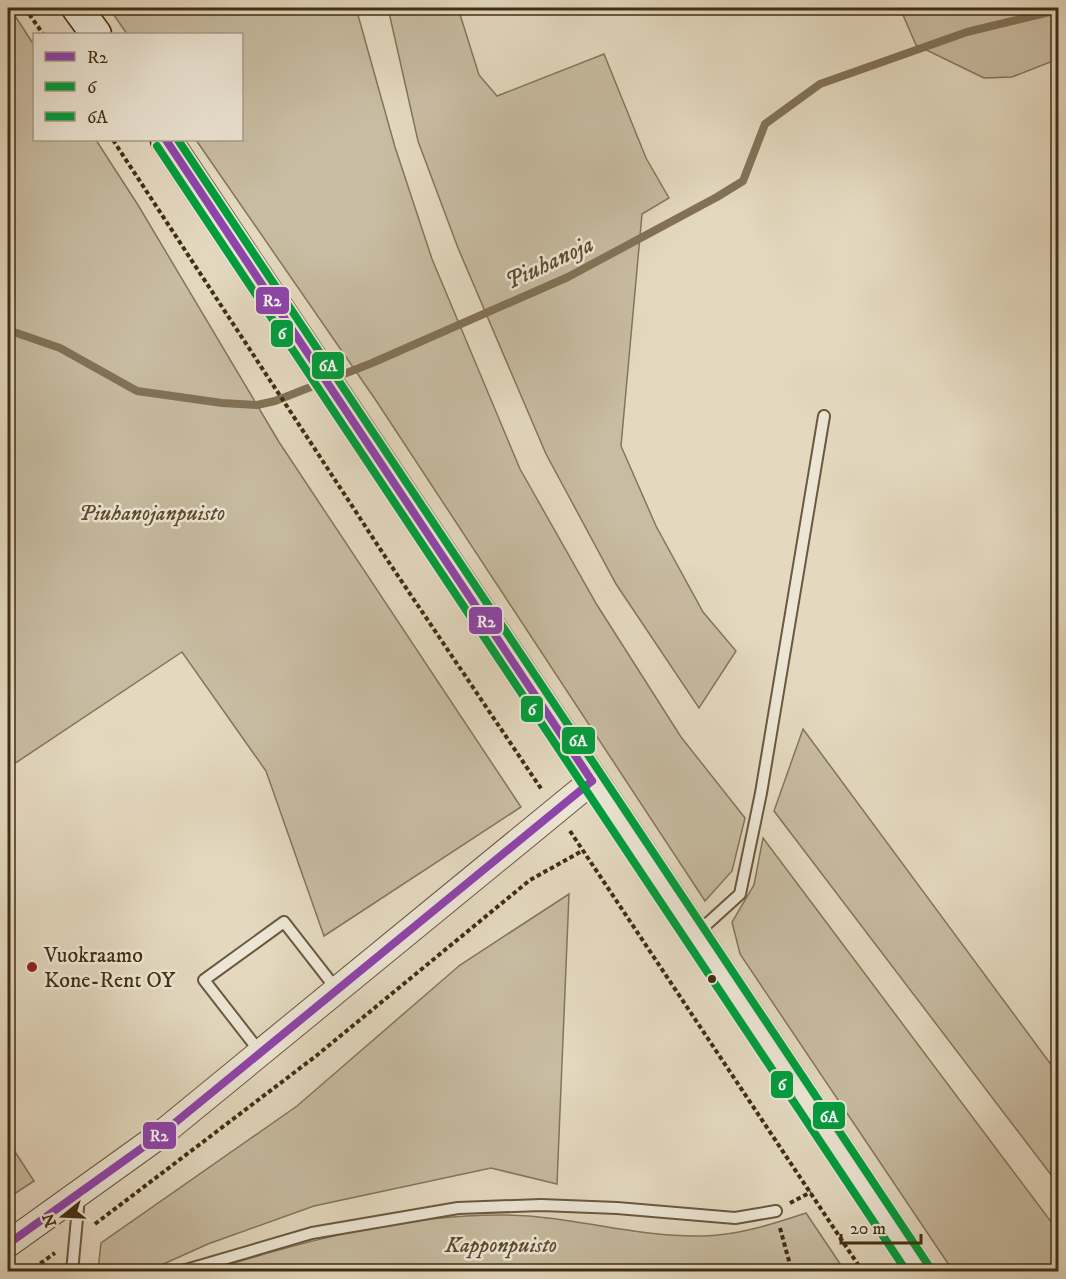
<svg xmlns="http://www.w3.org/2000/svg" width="1066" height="1279" viewBox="0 0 1066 1279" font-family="'IM FELL DW Pica',serif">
  <rect width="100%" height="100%" fill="#e4d9c0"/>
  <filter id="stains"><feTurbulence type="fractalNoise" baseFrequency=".00333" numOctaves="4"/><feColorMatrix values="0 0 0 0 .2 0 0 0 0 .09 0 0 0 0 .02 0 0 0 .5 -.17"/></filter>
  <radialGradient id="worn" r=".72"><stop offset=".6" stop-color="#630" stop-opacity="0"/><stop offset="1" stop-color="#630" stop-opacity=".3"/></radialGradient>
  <g fill="#c8bca2" stroke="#85755a" stroke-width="1.5">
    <polygon points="8,8 10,8 34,45 34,140 96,140 138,205 279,442 521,807 324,936 266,771 182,652 8,768"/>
    <polygon points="109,8 356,8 395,147 432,259 520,469 597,605 681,737 745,818 732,871 705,901 375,399 196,140 242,140 242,34 127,34"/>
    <polygon points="388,8 458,8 479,75 497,96 604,54 646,158 669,198 642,214 621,446 656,526 703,612 736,651 699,708 616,584 546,454 458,248 418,141"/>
    <polygon points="900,8 1058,8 1058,59 1012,77 984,78 916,45"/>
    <polygon points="803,729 1058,1074 1058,1184 774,811"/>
    <polygon points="763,838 1058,1231 1058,1271 953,1271 740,954 732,922 754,885"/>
    <polygon points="569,894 557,1184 491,1168 314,1206 208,1244 148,1271 98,1271 101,1243 297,1106 460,965"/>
    <polygon points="8,1141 34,1181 8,1198"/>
    <path d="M806 1213 845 1271H208C304 1241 404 1214 506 1215 573 1216 637 1238 704 1236 739 1235 773 1224 806 1213Z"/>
  </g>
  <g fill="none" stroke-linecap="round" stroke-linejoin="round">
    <polyline stroke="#827256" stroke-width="8" points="8,330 60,348 137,391 222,403 257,405 275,401 372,363 568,277 717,197 743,181 765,124 820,84 967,32 1058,10"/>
    <defs>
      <g id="service">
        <polyline points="697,933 740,894 761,793 824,416"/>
        <polyline points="260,1052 204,980 284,922 337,990"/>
        <polyline points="72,1272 79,1197"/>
        <polyline points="179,1272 312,1233 458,1208 541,1205 617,1208 735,1218 776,1211"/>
      </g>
      <polyline id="tertiary" points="8,1244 160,1135 592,781"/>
      <g id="secondary">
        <polyline points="77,8 96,34"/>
        <polyline points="166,140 920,1272"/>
      </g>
    </defs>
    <use href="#service" stroke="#6a593d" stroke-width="14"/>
    <use href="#tertiary" stroke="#6a593d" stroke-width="28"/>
    <use href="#secondary" stroke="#422e11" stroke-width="33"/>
    <g stroke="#422e11" stroke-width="4" stroke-dasharray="4.5 3" stroke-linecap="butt">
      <polyline points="25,8 43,34"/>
      <polyline points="113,140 388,561 542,790"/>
      <polyline points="570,831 863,1272"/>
      <polyline points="8,1197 14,1207"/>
      <polyline points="790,1203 811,1192"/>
      <polyline points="95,1224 316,1056 530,880 582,851"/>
      <polyline points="780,1228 792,1272"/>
      <polyline points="28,1272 55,1253"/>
    </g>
    <use href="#service" stroke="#ede6d6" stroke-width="10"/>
    <use href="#tertiary" stroke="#ede6d6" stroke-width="26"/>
    <use href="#secondary" stroke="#ede6d6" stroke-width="30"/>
    <defs>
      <g id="bus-1">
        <polyline points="166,140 592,781"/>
        <polyline points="8,1244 160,1135 592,781"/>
      </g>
      <polyline id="bus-2" points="157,146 907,1272"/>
      <polyline id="bus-3" points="178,140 929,1266"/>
    </defs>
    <use href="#bus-1" stroke="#ede6d6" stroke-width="12"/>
    <use href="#bus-2" stroke="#ede6d6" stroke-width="12"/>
    <use href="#bus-3" stroke="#ede6d6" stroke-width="12"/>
    <use href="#bus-1" stroke="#8e44ad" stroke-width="8"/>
    <use href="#bus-2" stroke="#009e3d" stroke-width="8"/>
    <use href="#bus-3" stroke="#009e3d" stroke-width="8"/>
  </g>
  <circle fill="#8f2418" stroke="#ede6d6" stroke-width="2" cx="32" cy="967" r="6"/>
  <circle fill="#422e11" stroke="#ede6d6" stroke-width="2" cx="712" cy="979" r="5"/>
  <g text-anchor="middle" stroke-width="5" stroke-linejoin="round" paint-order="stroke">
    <g font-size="22" font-style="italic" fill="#5d4a2e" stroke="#ede6d6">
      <text x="152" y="520">Piuhanojanpuisto</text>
      <text x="501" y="1252">Kapponpuisto</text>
    </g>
    <g font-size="22" fill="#422e11" stroke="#ede6d6" text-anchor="start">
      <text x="44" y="962">Vuokraamo<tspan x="44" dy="25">Kone-Rent OY</tspan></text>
    </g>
    <g font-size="24" font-style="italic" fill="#5d4a2e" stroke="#ede6d6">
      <text transform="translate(549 262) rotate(-25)" y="8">Piuhanoja</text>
    </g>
  </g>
  <g stroke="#ede6d6" stroke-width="2">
    <rect x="255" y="286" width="35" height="29" rx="6" fill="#8e44ad"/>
    <rect x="270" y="319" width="24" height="29" rx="6" fill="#009e3d"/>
    <rect x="311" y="351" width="34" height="29" rx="6" fill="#009e3d"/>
    <rect x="468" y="606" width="35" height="29" rx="6" fill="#8e44ad"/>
    <rect x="520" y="695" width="24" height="28" rx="6" fill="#009e3d"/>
    <rect x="561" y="726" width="35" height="29" rx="6" fill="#009e3d"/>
    <rect x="770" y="1070" width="24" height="29" rx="6" fill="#009e3d"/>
    <rect x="812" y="1101" width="34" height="29" rx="6" fill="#009e3d"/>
    <rect x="142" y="1121" width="35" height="29" rx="6" fill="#8e44ad"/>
  </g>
  <g font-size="16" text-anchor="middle" font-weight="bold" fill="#fff">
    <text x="272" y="306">R2</text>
    <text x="282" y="339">6</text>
    <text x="328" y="371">6A</text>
    <text x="486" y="627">R2</text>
    <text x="532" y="715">6</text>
    <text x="578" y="746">6A</text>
    <text x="782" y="1090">6</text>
    <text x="829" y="1122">6A</text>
    <text x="159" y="1141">R2</text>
  </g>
  <rect width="1066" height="1279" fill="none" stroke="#e4d9c0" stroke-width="30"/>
  <rect x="9" y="9" width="1048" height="1261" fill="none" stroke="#422e11" stroke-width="3"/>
  <rect x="15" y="15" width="1036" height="1249" fill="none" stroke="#422e11" stroke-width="1.5"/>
  <rect x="33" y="33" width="210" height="108" fill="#ede6d6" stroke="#a99c87" stroke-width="1.5"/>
  <rect x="45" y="52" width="30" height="9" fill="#8e44ad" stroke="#a99c87" stroke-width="1.5"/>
  <text x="87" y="63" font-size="18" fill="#422e11">R2</text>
  <rect x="45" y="82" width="30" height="9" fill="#009e3d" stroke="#a99c87" stroke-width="1.5"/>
  <text x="87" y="93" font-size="18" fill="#422e11">6</text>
  <rect x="45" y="112" width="30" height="9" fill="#009e3d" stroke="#a99c87" stroke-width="1.5"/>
  <text x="87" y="123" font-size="18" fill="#422e11">6A</text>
  <g transform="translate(63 1216) rotate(252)" stroke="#ede6d6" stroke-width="4.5" paint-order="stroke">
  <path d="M0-4.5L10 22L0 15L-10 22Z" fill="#422e11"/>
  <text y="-9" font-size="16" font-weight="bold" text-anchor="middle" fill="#422e11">N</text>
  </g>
  <path d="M841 1234v9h80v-9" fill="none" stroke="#422e11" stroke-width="3"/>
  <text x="850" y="1234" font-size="18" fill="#422e11" stroke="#ede6d6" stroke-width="4.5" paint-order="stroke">20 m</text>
  <rect width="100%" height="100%" filter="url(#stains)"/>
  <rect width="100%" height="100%" fill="url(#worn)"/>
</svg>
